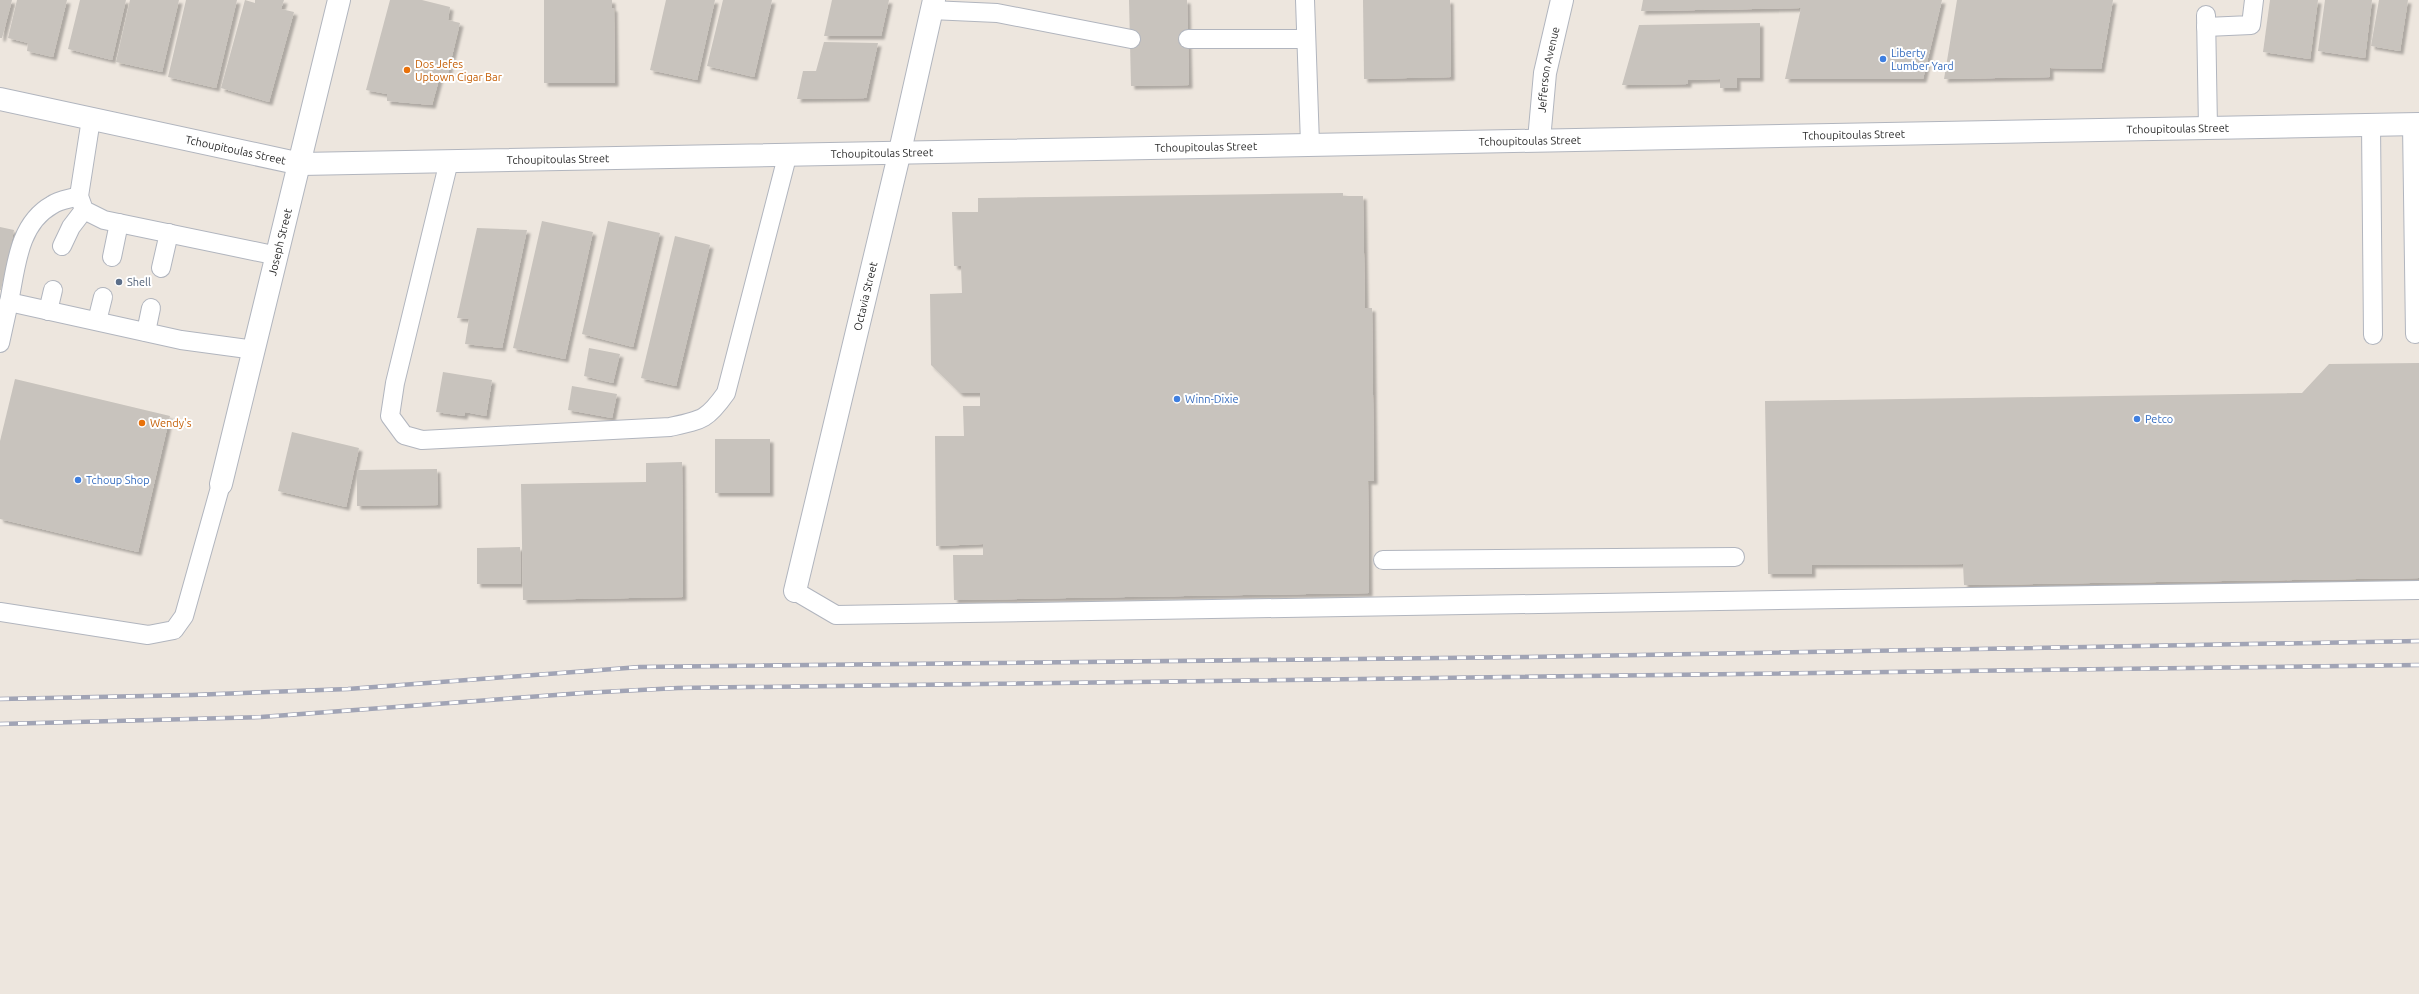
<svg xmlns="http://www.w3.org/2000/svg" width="2419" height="994" viewBox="0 0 2419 994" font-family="Ubuntu,sans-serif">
  <defs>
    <filter id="shadow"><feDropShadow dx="3.5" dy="3.5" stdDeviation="1" flood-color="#0004"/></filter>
  </defs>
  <rect width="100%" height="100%" fill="#ede6de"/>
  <g fill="#c8c3bd" filter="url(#shadow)">
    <polygon points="0,0 12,0 2,38 0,38"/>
    <polygon points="17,0 67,0 53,57 27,51 28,43 8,38"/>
    <polygon points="80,0 126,0 112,60 68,49"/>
    <polygon points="130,0 179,0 162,72 116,62"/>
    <polygon points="186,0 237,0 216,88 168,77"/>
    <polygon points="245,0 255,3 255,0 284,0 281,9 294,12 269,102 221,88"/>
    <polygon points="390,0 422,0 450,7 448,20 460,23 447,77 440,76 432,105 387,101 387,94 366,90"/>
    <polygon points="544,0 612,0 612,8 614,8 615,83 544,83"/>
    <polygon points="666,0 715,0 697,80 650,70"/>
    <polygon points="723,0 772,0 754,77 707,66"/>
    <polygon points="832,0 889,0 881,36 824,36"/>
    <polygon points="1129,0 1187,0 1189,85 1131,86"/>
    <polygon points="1363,0 1450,0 1451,77 1364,79"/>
    <polygon points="1643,0 1942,0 1923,79 1785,79 1801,8 1641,11"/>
    <polygon points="1957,0 2113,0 2101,69 2050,68 2050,77 1944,79"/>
    <polygon points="2270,0 2318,0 2310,59 2263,52"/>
    <polygon points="2325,0 2372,0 2365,58 2318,51"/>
    <polygon points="2379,0 2408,0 2400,51 2371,46"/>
    <polygon points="1760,23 1760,78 1737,78 1737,88 1720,88 1720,79 1688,80 1688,84 1622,85 1639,25"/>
    <polygon points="824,42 878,43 866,98 797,99 803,71 816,71"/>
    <polygon points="1343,193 1343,196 1363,196 1365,308 1372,308 1374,481 1368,481 1369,593 954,600 953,555 983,555 983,544 936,546 935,436 964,436 963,406 980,406 980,393 960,393 931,365 930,294 962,293 961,266 954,266 952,212 978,212 978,198"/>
    <polygon points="542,221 593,232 565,359 513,348"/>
    <polygon points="608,221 660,233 633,347 582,334"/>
    <polygon points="0,227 14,230 1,290 0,290"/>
    <polygon points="477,228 527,230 502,348 465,344 469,319 457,318"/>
    <polygon points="675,236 710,245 676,386 641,378"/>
    <polygon points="589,348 620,354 613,383 584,376"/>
    <polygon points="2419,363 2419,578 1964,585 1963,564 1812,565 1812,574 1768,574 1765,401 2302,393 2329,364"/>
    <polygon points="443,372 492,380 486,416 465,412 464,416 436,412"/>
    <polygon points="15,379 170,416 138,552 0,519 0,441"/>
    <polygon points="572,386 617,394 612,418 568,410"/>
    <polygon points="292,432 359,448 346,507 278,491"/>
    <rect x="715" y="439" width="55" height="54"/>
    <polygon points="682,462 683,597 523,600 521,484 646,482 646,463"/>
    <polygon points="437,469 438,505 357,506 357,470"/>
    <polygon points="520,547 521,584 477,584 477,548"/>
  </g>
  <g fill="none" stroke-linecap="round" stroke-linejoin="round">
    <defs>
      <g id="service">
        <polyline points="1305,0 1310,144"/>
        <polyline points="931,10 997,13 1131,39"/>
        <polyline points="2206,15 2208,128"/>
        <polyline points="2206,27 2251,25 2254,0"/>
        <polyline points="1188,39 1306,39"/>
        <polyline points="91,119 79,196 84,210 104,220 278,256"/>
        <polyline points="2412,124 2415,334"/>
        <polyline points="2371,125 2373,335"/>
        <path d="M449 161 395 383 390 416 404 435 422 440 670 427C702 420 707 420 726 393L788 153"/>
        <polyline points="62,246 71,227 84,210"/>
        <polyline points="112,257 119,223"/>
        <polyline points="161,268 169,233"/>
        <path d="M9 302C16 268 18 224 52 205 59 200 70 199 79 196"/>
        <polyline points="48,311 53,290"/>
        <polyline points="97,321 103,297"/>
        <polyline points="146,332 151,308"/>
        <polyline points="0,343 9,302 181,340 255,350"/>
        <polyline points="1383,560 1735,557"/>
        <polyline points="795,591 836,615 2419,590"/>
        <polyline points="0,612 148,635 174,630 184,616 221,484"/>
      </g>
      <g id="minor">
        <path id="s1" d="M221 484 339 0"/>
        <path id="s2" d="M795 591 900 151 934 0"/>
      </g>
      <g id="tertiary">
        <path id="s3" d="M0 99 301 164 2419 124"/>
        <path id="s4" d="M1539 140 1545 73 1562 0"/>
      </g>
    </defs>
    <use href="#service" stroke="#b1b5be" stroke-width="20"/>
    <use href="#minor" stroke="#b1b5be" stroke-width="24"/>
    <use href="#tertiary" stroke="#b1b5be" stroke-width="24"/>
    <use href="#service" stroke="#fff" stroke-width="18"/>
    <use href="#minor" stroke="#fff" stroke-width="22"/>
    <use href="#tertiary" stroke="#fff" stroke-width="22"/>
    <defs>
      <g id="rail">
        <polyline points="0,699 192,695 348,689 640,667 1527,657 2419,641"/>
        <polyline points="0,724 261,717 583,693 678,688 2419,665"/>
      </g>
    </defs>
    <use href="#rail" stroke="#a1a4b5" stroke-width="4.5"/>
    <use href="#rail" stroke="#fff" stroke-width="3" stroke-dasharray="9" stroke-linecap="butt"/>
  </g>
  <g fill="#3f7fe0" stroke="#fff" stroke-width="1.5">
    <circle cx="1883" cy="59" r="4"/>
    <circle cx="1177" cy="399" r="4"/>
    <circle cx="2137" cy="419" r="4"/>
    <circle cx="78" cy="480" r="4"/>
  </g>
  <g fill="#e8710a" stroke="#fff" stroke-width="1.5">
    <circle cx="407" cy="70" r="4"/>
    <circle cx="142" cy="423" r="4"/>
  </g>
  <circle fill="#5c6f8a" stroke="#fff" stroke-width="1.5" cx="119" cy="282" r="4"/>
  <g text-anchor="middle" stroke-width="4" stroke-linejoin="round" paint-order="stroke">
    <g font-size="11" fill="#366cbe" stroke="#fff" text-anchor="start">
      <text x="1891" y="57">Liberty<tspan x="1891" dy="13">Lumber Yard</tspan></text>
      <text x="1185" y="403">Winn-Dixie</text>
      <text x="2145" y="423">Petco</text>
      <text x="86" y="484">Tchoup Shop</text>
    </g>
    <g font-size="11" fill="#c56008" stroke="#fff" text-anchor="start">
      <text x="415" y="68">Dos Jefes<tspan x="415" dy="13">Uptown Cigar Bar</tspan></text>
      <text x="150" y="427">Wendy's</text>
    </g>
    <g font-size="11" fill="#2b2b2b" stroke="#fff">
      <text dy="4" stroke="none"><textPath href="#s4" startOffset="71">Jefferson Avenue</textPath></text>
      <text dy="4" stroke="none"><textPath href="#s3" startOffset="2185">Tchoupitoulas Street</textPath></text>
      <text dy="4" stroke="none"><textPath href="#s3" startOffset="1861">Tchoupitoulas Street</textPath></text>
      <text dy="4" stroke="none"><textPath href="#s3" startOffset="1537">Tchoupitoulas Street</textPath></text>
      <text dy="4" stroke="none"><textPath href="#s3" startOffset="1213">Tchoupitoulas Street</textPath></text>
      <text dy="4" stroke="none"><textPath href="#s3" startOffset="241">Tchoupitoulas Street</textPath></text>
      <text dy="4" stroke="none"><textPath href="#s3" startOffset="889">Tchoupitoulas Street</textPath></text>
      <text dy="4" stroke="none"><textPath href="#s3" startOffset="565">Tchoupitoulas Street</textPath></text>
      <text dy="4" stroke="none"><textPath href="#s1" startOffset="249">Joseph Street</textPath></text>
      <text dy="4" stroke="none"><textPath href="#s2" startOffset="303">Octavia Street</textPath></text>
    </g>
    <g font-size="11" fill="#4e5e75" stroke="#fff" text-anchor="start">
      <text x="127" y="286">Shell</text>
    </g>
  </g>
</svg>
